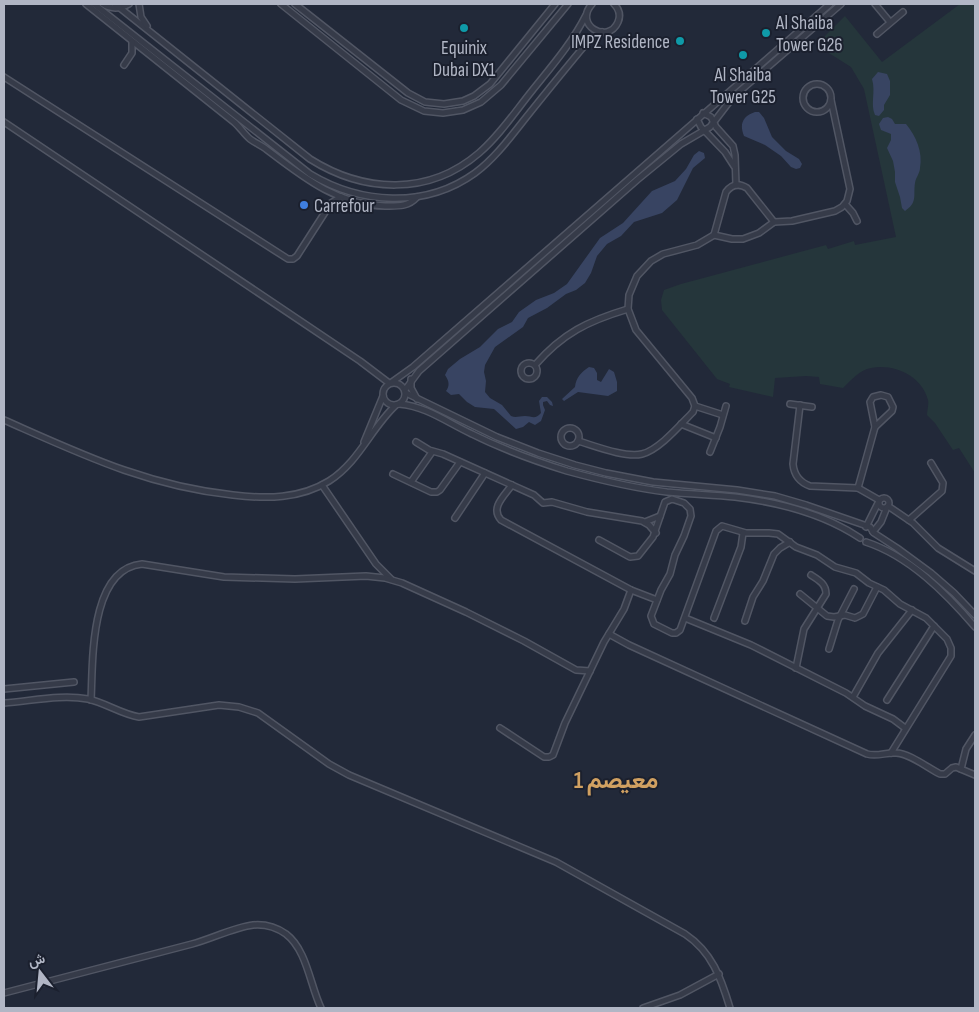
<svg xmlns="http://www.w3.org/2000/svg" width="979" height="1012" viewBox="0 0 979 1012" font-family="'Sofia Sans Condensed',Vazirmatn,sans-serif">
  <rect width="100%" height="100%" fill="#222939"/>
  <path fill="#25363b" d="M960 4H975V473L959 448 953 450 935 423 927 415C927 411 929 404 928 400 922 376 894 363 871 368 860 370 851 380 843 388L820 384 819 377 806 376 775 378 773 397 729 387 730 384 717 379 662 310 661 300 664 290 681 284 826 245 828 249 854 241 855 245 896 237 864 89 851 67 816 45 845 16 882 62Z"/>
  <g fill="#384462">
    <path d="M878 72 887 74 890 81V95L884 105V110L879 116 875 115C870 104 876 92 872 79Z"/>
    <path d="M755 112H759L764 118 772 137 786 151 799 159 802 164 800 168 796 169 791 167 781 156 765 145 744 136C739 124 743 116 755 112Z"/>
    <path d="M888 117 892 119 895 124H906C916 136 923 152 920 168 920 173 916 177 915 183 913 196 918 202 905 211L902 208 900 197 895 182V172L893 161 887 148 891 140V134L881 130 879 124 883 118Z"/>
    <path d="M699 151 704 153 705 158 693 168 677 200 662 213 634 222 621 236 607 244 597 256 591 273 585 283 576 290 566 294 547 308 528 318 523 327 495 347 485 365 484 372 486 381 485 392 490 398 502 405 511 416C516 418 519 416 525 416 532 416 535 420 541 413L539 401 542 397H547L552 402 553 406 550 405 547 401 543 402V405L545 410 541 421 535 425 529 422 523 427 516 429 494 409 475 407 467 402 459 394 451 395 446 391C450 385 449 381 445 375L448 369 460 359 480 347 498 329 512 322 519 312 536 300 554 293 567 284 600 238 623 223 652 191 675 181 686 169 694 155Z"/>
    <path d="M589 367 594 368 597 373V380L601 382 609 369 614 372 617 382V391L608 396 578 392 564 401 562 399 575 387C576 378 581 372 589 367Z"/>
  </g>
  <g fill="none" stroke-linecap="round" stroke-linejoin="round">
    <defs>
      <g id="minor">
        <path d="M86 4 234 122C240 127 244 134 250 139 255 143 261 145 266 149 303 177 337 205 385 206 398 206 408 207 417 197"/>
        <path d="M94 4 310 174C360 204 425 209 475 173 494 159 509 139 524 120 544 95 565 69 586 44L602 32"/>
        <path d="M103 4C112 10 120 9 129 4"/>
        <path d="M115 4 310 159C364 193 429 196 479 153 499 136 515 112 531 92 551 67 572 43 586 15"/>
        <polyline points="139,4 141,17 147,26"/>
        <polyline points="281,4 401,100 424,111 443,113 463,110 481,102 501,85 568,4"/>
        <polyline points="295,4 408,93 425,102 444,104 463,101 474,96 490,84 555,4"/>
        <path d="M592 4C573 25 608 45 618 22 621 15 619 9 614 4"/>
        <polyline points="875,4 890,22"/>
        <polyline points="877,34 903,12"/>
        <polyline points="124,65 132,53 132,42"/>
        <polyline points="4,77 288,259 293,259 297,256 331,203 341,197"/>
        <circle cx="817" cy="98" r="14"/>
        <polyline points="703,113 711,117 716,127 733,146 735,155 736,185"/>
        <polyline points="697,119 701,127 725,152 734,166"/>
        <polyline points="4,122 360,361 389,383"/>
        <polyline points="845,204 853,213 857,221"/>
        <path d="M714 235 726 192C732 184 739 183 747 188L774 222"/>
        <circle cx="529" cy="371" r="8"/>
        <path d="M535 365C563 333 588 321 628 309"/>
        <polyline points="411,379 411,388 417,399"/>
        <polyline points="392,382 413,367 830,4"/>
        <circle cx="394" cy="394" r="11"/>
        <polyline points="405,390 419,371 637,180 681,144 710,127 733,97 841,4"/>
        <polyline points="406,393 497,437 538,453 575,465 606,473 653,482 737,490 775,496 806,505 870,527 874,533 897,548 931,573 954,593 975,615"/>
        <polygon points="881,395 888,397 893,407 892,411 875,427 870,402 873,397"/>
        <path d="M399 404C426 406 448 423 472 434 502 449 535 461 567 471 600 480 633 488 667 492 689 494 712 495 735 497 777 502 824 514 860 538"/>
        <polyline points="790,404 812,407"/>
        <path d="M800 405 793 464C794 475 799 482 810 486L858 488 879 500"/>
        <polyline points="695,406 723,415"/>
        <path d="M4 420C81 454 147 486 233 495 266 499 300 499 329 481 359 462 371 428 396 405"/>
        <polyline points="681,424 716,438"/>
        <circle cx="570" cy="437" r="9"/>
        <path d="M578 441C595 446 625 458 642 454 659 450 680 425 693 412L695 406 692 398 636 330 628 309 629 295 637 276 651 261 663 254 697 245 714 235 732 239H743L759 233 774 222 792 221 835 211 842 207 847 201 850 189 831 100"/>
        <polyline points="364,442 383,396"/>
        <polyline points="416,442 429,450 443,454 534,495 543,503 552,502 587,512 642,521 649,525 656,533"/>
        <polyline points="710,452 720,427 726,406"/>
        <polyline points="393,474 431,492 437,492 440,490 460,462"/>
        <polyline points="411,482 432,452"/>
        <polyline points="322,485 376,564 391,579"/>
        <path d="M512 485C504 496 490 508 501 520L631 590 657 600"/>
        <polyline points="858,488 875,427"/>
        <circle cx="884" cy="503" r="5"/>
        <polyline points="888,506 913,523 938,548 975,571"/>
        <polyline points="455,518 485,473"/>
        <polyline points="909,520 942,491 943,483 931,463"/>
        <polyline points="645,522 660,516"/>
        <polyline points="866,527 878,503"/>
        <polyline points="873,532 881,522 887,507"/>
        <polyline points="599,540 630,557 638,556 653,537 665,502 672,499 684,503 690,509 691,516 684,536 675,555 670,574 661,590 651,616 654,624 672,633 676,633 680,630 716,531 722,526 746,533 769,533 778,534 796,547 817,555 835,567 856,573 869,583 884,590 900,604 926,618 947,639 951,648 951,656 891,753"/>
        <path d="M866 542C909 556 946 593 975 627"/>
        <polyline points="800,594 827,616 834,617 845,615 855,618 863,614 877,587"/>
        <polyline points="685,618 751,645 846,693 865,706 893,719 905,728"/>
        <polyline points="714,618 741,547 743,533"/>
        <polyline points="745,621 753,597 763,581 774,554 780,548 790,542"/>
        <path d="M609 634 629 645 867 754C878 757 886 752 896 753 909 753 928 768 940 774H945L952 768 956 767 975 775"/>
        <polyline points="829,649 838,620 854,589"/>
        <path d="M796 668 804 629 826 594C826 584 819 580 811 575"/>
        <polyline points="4,689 74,682"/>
        <polyline points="853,697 878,653 912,610"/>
        <path d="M91 700C93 662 89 569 142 564L224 577 295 579 366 576 385 578 402 583 466 612 524 641 576 670 590 671"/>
        <polyline points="887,700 934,626"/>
        <path d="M4 703C32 701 61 694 88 699 106 703 121 714 139 717L219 705 239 707 258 713 329 764 349 775 556 862 685 934C712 952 721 978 730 1008"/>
        <polyline points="500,728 544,757 549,757 553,755 565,723 604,642 624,609 631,590"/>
        <polyline points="961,769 966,749 975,735"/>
        <path d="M4 993C66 977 129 961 192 944 211 939 235 927 253 925 265 924 276 927 286 934 307 950 310 985 321 1008"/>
        <polyline points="643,1008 680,995 719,974"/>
      </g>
    </defs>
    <use href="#minor" stroke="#515664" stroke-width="8"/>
    <use href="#minor" stroke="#363b49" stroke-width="5"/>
  </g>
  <g fill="#0f9aa8" stroke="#1b202e" stroke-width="2">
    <circle cx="464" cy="28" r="5"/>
    <circle cx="766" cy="33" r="5"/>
    <circle cx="680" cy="41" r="5"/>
    <circle cx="743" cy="55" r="5"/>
  </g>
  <circle fill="#3f7fe0" stroke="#1b202e" stroke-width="2" cx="304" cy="205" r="5"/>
  <g text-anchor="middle" stroke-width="4" stroke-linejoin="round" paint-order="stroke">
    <g font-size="19" fill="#b1b6c5" stroke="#1b202e" text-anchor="start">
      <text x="776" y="29">Al Shaiba<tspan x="776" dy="22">Tower G26</tspan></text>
      <text x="670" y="48" text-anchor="end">IMPZ Residence</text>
      <text x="464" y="54" text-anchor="middle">Equinix<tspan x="464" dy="22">Dubai DX1</tspan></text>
      <text x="743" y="81" text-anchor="middle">Al Shaiba<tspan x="743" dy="22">Tower G25</tspan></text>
      <text x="314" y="212">Carrefour</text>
    </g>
    <g font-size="24" font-weight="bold" fill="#d0a061" stroke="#1b202e">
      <text x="616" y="788">معيصم 1</text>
    </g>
  </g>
  <rect width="979" height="1012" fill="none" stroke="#b1b6c5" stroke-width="10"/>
  <g transform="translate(40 972) rotate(344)" stroke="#1b202e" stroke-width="4" paint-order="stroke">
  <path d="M0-4L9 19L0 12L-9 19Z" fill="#b1b6c5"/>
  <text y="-8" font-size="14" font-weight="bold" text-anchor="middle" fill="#b1b6c5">ش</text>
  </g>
</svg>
